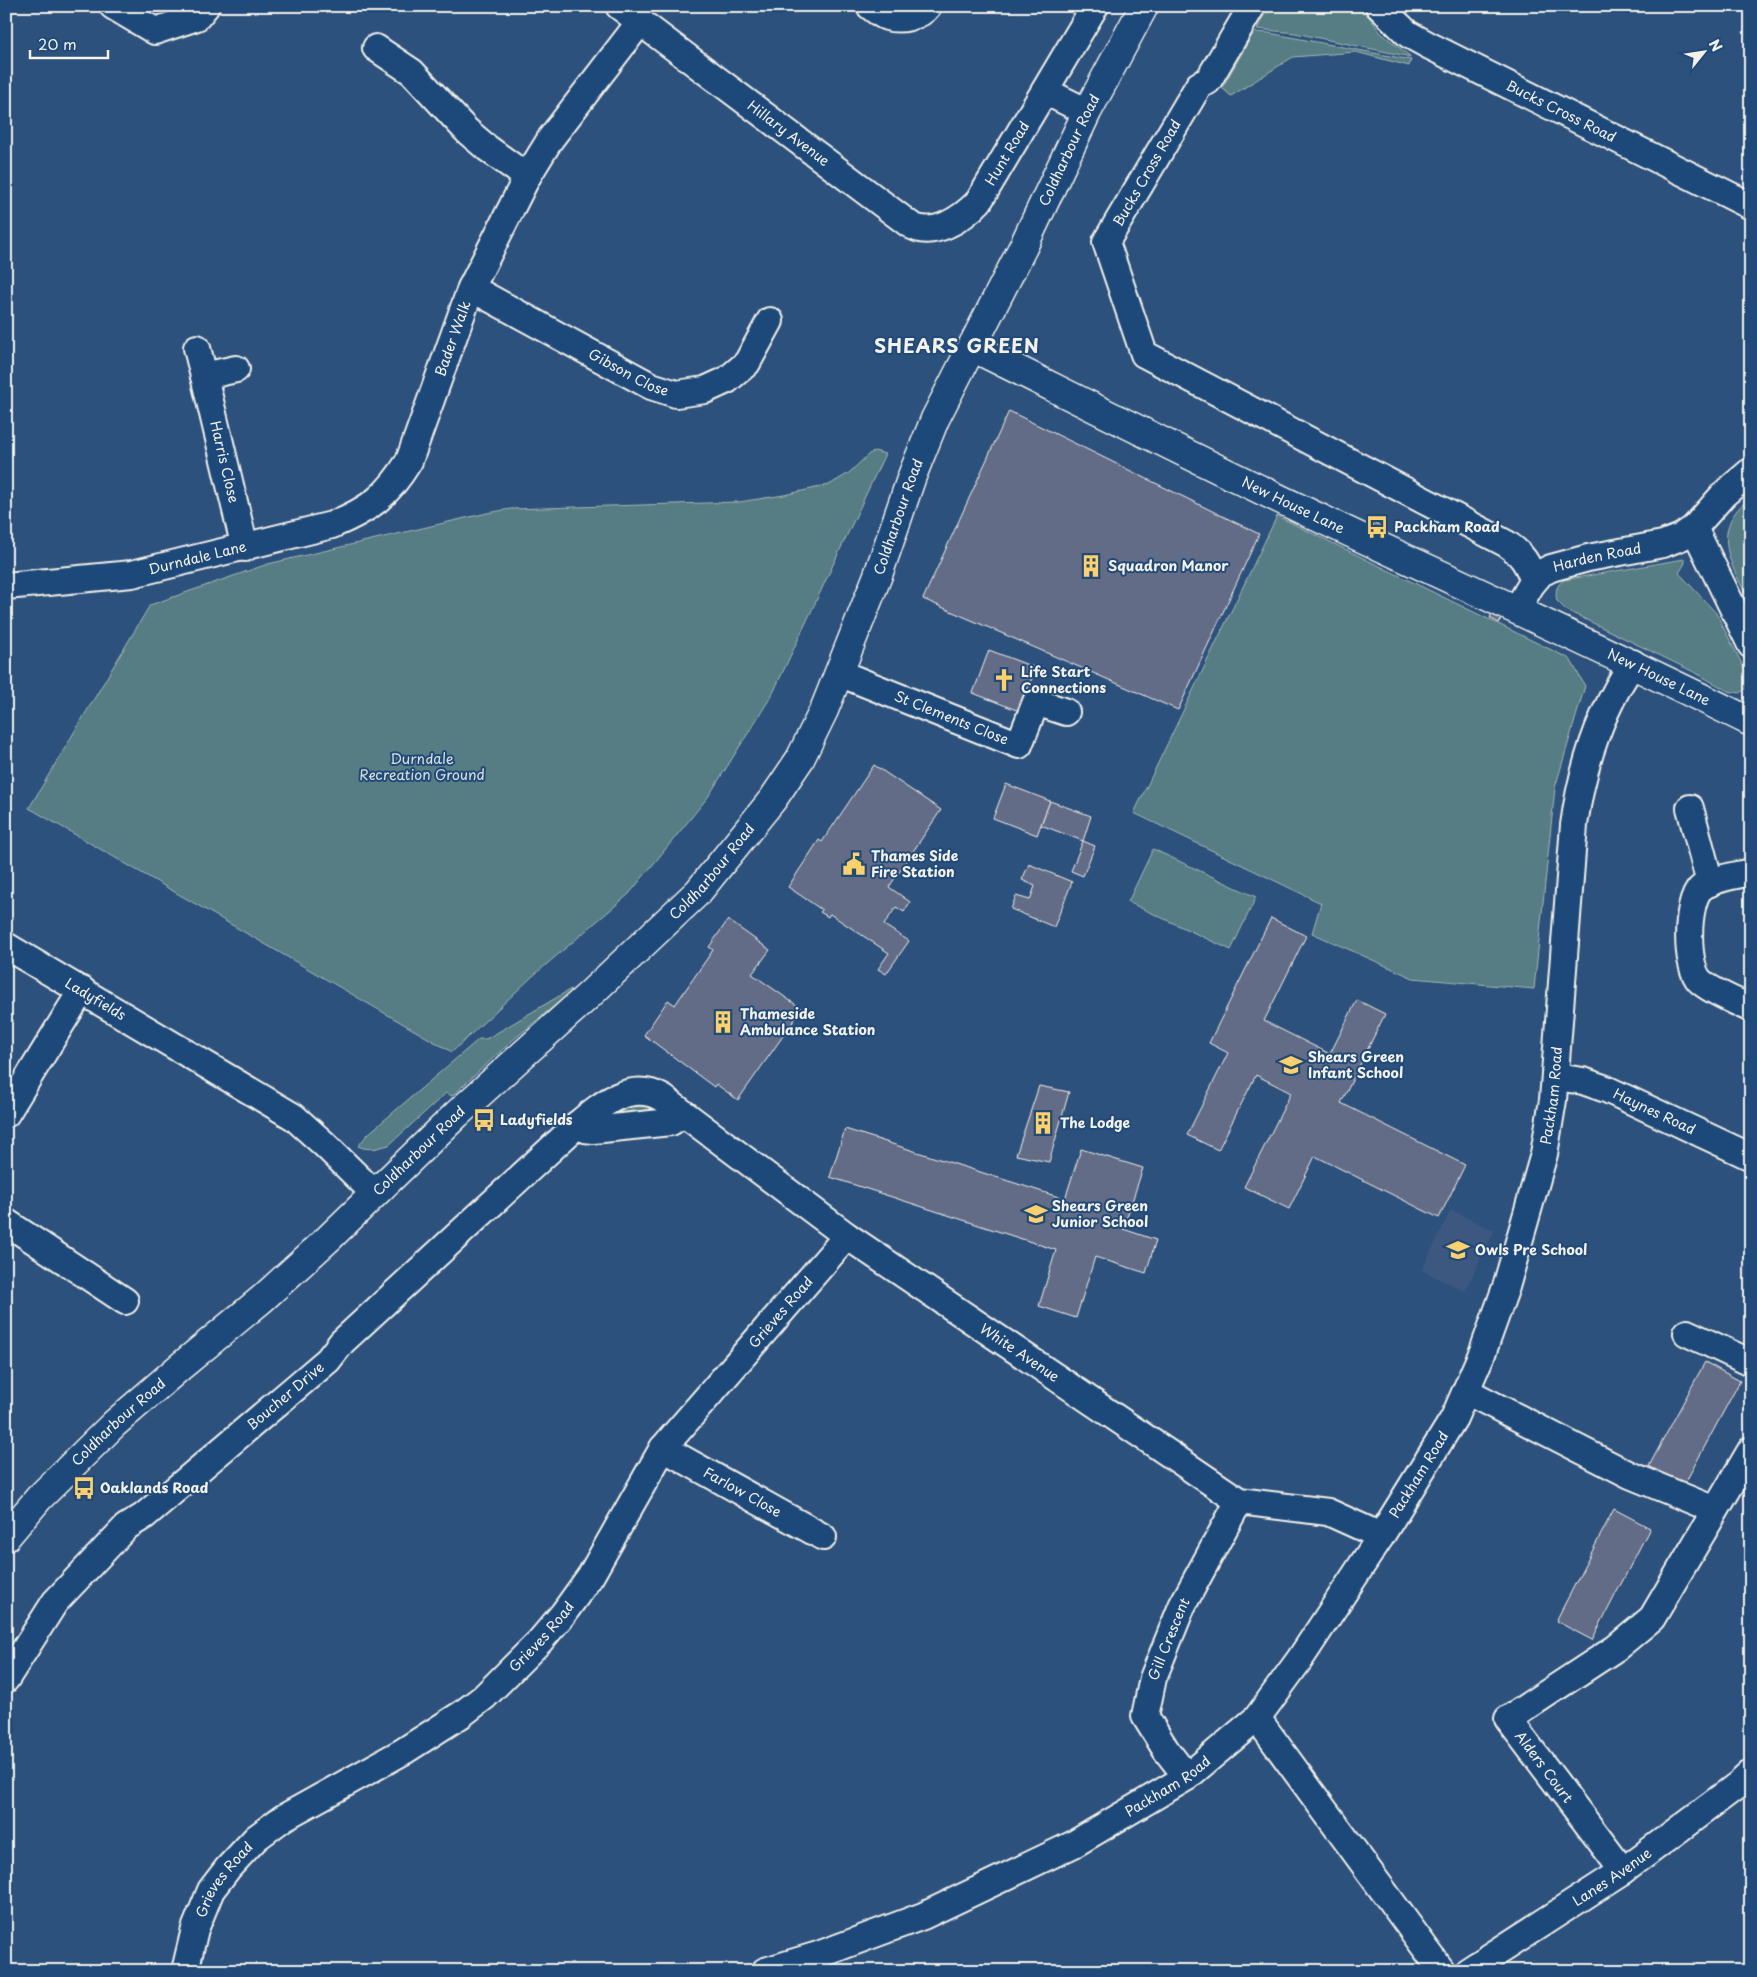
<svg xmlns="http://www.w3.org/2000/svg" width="1757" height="1977" viewBox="0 0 1757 1977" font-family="'Playpen Sans',sans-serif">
  <rect width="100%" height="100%" fill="#2d517d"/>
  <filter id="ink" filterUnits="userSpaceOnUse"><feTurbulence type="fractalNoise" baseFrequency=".02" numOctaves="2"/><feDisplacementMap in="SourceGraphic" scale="10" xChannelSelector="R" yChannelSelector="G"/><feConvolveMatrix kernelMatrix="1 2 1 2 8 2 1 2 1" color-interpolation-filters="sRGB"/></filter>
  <g filter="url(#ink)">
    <polygon fill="#3e5980" points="1451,1210 1494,1231 1465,1291 1422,1270"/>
    <g fill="#577d83" stroke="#a6b7b6">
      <polygon points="1275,6 1361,6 1381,33 1411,57 1295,33 1257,29 1263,17"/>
      <polygon points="1254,32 1269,33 1411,60 1409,66 1356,52 1293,57 1231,96 1222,88"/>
      <polygon points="875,451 885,454 772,695 708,797 629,894 534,975 452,1052 29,808 150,605 268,564 487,513 511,509 739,502 784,495 829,485 849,473 869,454"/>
      <path d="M1751 497V605C1732 566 1707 530 1751 497Z"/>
      <polygon points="1277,516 1570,659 1585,686 1555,788 1534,989 1413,978 1312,933 1321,903 1134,813"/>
      <path d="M1684 559 1685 563 1679 573 1716 613 1748 676V687L1740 693 1728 691 1696 673 1566 610 1557 601C1555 592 1556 585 1564 580Z"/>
      <polygon points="1153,849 1256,897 1231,950 1128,902"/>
      <polygon points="571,989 570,993 513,1040 452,1096 446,1093 389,1145 373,1149 363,1148 358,1146 368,1134 479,1039 486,1039 500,1031"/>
      <polygon points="637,1101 663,1111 612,1122 611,1111"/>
    </g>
    <g fill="#646c87" stroke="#f4f1e8">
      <polygon points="1009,411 1259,534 1178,710 923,599"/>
      <polygon points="1371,522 1385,528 1384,531 1369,524"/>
      <polygon points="1492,613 1502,618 1499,623 1490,618"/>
      <polygon points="989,650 1036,668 1019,711 973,693"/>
      <polygon points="874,765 941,810 889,887 910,902 904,912 896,907 884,925 909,941 886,974 878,969 889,953 830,914 828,917 820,912 822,910 788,887 819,840 822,842"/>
      <polygon points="1006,784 1050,801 1037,835 993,818"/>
      <polygon points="1050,801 1091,816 1083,841 1041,825"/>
      <polygon points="1083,841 1095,846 1083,876 1071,871"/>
      <polygon points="1029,864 1072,882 1054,927 1011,909 1016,896 1030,900 1035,886 1022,880"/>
      <polygon points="1271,918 1306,936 1264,1021 1330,1054 1357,1000 1385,1014 1341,1103 1465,1165 1439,1218 1315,1156 1289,1209 1244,1187 1291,1093 1256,1075 1218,1150 1187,1135 1228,1053 1209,1043"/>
      <polygon points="728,920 770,950 752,974 802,1009 738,1100 716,1084 714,1087 644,1035 668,1000 675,1005 713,950 709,947"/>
      <polygon points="1039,1086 1069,1092 1049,1162 1016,1155"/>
      <polygon points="845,1129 1065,1199 1081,1149 1143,1168 1123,1229 1156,1240 1146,1273 1095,1257 1076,1318 1039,1306 1056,1250 830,1177"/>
      <polygon points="1705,1362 1740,1381 1684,1485 1649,1466"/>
      <polygon points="1614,1509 1650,1528 1592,1640 1556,1621"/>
    </g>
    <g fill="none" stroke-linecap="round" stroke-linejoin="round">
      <defs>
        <g id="street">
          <polyline points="113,6 155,31 197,17 206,6"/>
          <path id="s1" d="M619 6 909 224C932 240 963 218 979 201L1095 6"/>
          <path d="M870 6C875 10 881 15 887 17 900 21 920 17 928 6"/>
          <path d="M1252 6 1208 81 1199 85 1106 242 1144 354 1507 544C1523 555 1527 563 1534 580"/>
          <path id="s2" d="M1379 6 1408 34 1428 45 1751 206"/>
          <polyline points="376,48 412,72 467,131 487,148 527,177"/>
          <polyline points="1045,91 1087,112"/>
          <path id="s3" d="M471 288 651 386 676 394 705 390 727 380 747 363 770 321"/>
          <polyline points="197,348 204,376"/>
          <path id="s4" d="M236 369 204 376 245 548"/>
          <polyline points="1694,528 1751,645"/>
          <path id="s5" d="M6 586 132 574 332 525C370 509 387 497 409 461L471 288 527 177 551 138 640 22"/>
          <path id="s6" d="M1517 609 1531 585 1541 573 1551 568 1588 558 1663 544 1681 537 1694 528 1724 494 1751 471"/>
          <path id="s7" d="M839 673 1019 745 1036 702 1066 712"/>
          <polyline points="1690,808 1710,883"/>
          <path d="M1751 872C1735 876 1712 878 1700 889 1686 904 1685 966 1700 981 1712 992 1736 1001 1751 1009"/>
          <path id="s8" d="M6 946 294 1117 324 1144 375 1194"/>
          <path id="s9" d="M1556 1077 1583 1081 1606 1089 1751 1157"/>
          <polyline points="6,1114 82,990"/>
          <polyline points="578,1124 585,1129 593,1130 671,1122 683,1114"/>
          <polyline points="6,1222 125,1301"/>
          <polyline points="1687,1333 1751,1363"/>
          <polyline points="1466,1391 1630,1475 1715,1510"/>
          <path id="s10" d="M663 1448 823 1537"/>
          <path id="s11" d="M6 1679 55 1602 126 1527 144 1516 328 1360 342 1342 578 1124C603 1103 631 1080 663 1098L847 1236 1239 1501 1328 1512 1381 1536"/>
          <polyline points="1257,1718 1442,1971"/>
          <path id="s12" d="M1187 1777 1166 1750 1145 1716 1153 1678 1182 1606 1239 1501"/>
          <polyline points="1623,1871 1508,1719 1616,1648 1652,1618 1751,1450"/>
          <path id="s13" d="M185 1971 195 1929 211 1890 228 1868 256 1838 283 1818 404 1751 462 1714 484 1697 540 1641 563 1614 591 1575 663 1448 847 1236"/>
          <path id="s14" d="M765 1971 818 1955 923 1916 1074 1844 1187 1777 1257 1718 1300 1659 1381 1536 1454 1418 1483 1351 1506 1287 1544 1154 1553 1100 1574 825C1582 768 1600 711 1633 663"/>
          <path id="s15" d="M1468 1971 1623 1871 1739 1784 1751 1773"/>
        </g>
        <g id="secondary">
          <path id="s16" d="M972 347C1103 412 1233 478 1366 540 1495 600 1624 659 1751 722"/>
          <path id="s17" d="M6 1537 39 1498 114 1424 181 1366 262 1299 329 1238 457 1114 588 996 698 892 773 799 800 759 824 710 878 575 912 476 935 419 1023 247 1087 112 1144 6"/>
        </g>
      </defs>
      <use href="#street" stroke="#f4f1e8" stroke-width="30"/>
      <use href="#secondary" stroke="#f4f1e8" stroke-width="31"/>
      <use href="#street" stroke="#1f4a7a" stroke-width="26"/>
      <use href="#secondary" stroke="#1f4a7a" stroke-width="28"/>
    </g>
  </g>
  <defs>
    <symbol id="bus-bare" viewBox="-9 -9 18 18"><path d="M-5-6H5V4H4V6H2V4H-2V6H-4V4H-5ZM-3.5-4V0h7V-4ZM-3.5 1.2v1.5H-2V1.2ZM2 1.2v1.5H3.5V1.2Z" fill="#ffd166" stroke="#1f4a7a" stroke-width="2.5" paint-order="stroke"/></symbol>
    <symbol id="building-bare" viewBox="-9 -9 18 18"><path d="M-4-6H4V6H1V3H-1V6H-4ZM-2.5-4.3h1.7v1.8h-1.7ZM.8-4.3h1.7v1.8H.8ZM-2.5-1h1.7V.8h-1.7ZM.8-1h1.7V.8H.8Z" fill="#ffd166" stroke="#1f4a7a" stroke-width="2.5" paint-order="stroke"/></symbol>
    <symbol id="church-bare" viewBox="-9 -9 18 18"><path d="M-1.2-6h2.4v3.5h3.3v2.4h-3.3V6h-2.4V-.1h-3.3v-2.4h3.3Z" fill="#ffd166" stroke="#1f4a7a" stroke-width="2.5" paint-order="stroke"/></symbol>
    <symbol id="civic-bare" viewBox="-9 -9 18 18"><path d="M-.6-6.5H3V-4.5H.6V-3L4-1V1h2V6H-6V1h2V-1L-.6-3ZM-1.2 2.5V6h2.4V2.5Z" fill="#ffd166" stroke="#1f4a7a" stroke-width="2.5" paint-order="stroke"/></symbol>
    <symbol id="school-bare" viewBox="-9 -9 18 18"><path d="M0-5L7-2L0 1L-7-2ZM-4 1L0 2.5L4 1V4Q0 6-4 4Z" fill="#ffd166" stroke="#1f4a7a" stroke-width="2.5" paint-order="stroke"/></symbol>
  </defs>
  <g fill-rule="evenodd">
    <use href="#bus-bare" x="1361" y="511" width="32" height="32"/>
    <use href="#building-bare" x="1075" y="550" width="32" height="32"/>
    <use href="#church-bare" x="988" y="664" width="32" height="32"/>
    <use href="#civic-bare" x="838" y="848" width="32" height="32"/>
    <use href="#building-bare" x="707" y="1006" width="32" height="32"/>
    <use href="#school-bare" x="1275" y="1049" width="32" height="32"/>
    <use href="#bus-bare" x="468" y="1104" width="32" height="32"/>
    <use href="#building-bare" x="1027" y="1107" width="32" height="32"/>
    <use href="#school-bare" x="1020" y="1198" width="32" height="32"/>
    <use href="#school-bare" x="1442" y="1234" width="32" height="32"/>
    <use href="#bus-bare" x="68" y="1472" width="32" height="32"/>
  </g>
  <g text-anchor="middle" stroke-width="4" stroke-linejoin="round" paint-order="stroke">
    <g font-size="14" fill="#f4f1e8" stroke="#1f4a7a">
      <text dy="5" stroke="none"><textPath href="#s2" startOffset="212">Bucks Cross Road</textPath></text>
      <text dy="5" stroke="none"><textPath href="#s1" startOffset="212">Hillary Avenue</textPath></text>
      <text dy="5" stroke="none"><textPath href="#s17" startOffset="1781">Coldharbour Road</textPath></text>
      <text dy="5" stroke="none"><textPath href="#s1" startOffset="498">Hunt Road</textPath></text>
      <text transform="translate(1147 173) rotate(-60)" y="5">Bucks Cross Road</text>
      <text dy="5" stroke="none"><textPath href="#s5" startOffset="565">Bader Walk</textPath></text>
      <text dy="5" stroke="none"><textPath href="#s3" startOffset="179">Gibson Close</textPath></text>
      <text dy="5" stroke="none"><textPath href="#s4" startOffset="121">Harris Close</textPath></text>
      <text dy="5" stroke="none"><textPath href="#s16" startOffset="358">New House Lane</textPath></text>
      <text dy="5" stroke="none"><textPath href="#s17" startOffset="1376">Coldharbour Road</textPath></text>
      <text dy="5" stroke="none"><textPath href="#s6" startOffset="102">Harden Road</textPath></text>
      <text dy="5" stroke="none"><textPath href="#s5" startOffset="194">Durndale Lane</textPath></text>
      <text dy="5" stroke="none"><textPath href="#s16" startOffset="762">New House Lane</textPath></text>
      <text dy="5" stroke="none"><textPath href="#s7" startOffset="121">St Clements Close</textPath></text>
      <text dy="5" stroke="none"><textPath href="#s17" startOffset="971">Coldharbour Road</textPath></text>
      <text dy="5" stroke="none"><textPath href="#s8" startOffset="104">Ladyfields</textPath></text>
      <text dy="5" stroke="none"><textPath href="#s14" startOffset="1255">Packham Road</textPath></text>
      <text dy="5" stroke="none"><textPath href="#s9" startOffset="105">Haynes Road</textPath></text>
      <text dy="5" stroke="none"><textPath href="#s17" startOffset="566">Coldharbour Road</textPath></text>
      <text dy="5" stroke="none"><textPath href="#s13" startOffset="911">Grieves Road</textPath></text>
      <text dy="5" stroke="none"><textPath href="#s11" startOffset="1335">White Avenue</textPath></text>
      <text dy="5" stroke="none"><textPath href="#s11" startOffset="401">Boucher Drive</textPath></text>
      <text dy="5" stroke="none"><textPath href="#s17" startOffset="161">Coldharbour Road</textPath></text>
      <text dy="5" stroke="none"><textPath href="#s14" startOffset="850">Packham Road</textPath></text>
      <text dy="5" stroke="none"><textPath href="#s10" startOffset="91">Farlow Close</textPath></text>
      <text dy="5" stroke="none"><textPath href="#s13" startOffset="506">Grieves Road</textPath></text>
      <text dy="5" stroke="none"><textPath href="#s12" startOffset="155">Gill Crescent</textPath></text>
      <text transform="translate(1544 1767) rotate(53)" y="5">Alders Court</text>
      <text dy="5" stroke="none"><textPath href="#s14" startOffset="445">Packham Road</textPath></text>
      <text dy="5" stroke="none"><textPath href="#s15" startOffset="172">Lanes Avenue</textPath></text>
      <text dy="5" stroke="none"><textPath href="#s13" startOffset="101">Grieves Road</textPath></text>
    </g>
    <g font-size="14" font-weight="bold" fill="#f4f1e8" stroke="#1f4a7a" text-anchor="start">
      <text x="1394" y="532">Packham Road</text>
      <text x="1108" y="571">Squadron Manor</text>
      <text x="1021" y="677">Life Start<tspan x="1021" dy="16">Connections</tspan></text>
      <text x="871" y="861">Thames Side<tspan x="871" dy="16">Fire Station</tspan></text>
      <text x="740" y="1019">Thameside<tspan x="740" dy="16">Ambulance Station</tspan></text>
      <text x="1308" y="1062">Shears Green<tspan x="1308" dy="16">Infant School</tspan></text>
      <text x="500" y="1125">Ladyfields</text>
      <text x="1060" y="1128">The Lodge</text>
      <text x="1052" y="1211">Shears Green<tspan x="1052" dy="16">Junior School</tspan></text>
      <text x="1475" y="1255">Owls Pre School</text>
      <text x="100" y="1493">Oaklands Road</text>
    </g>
    <g font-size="14" fill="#dce0d9" stroke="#1f4a7a">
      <text x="422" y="764">Durndale<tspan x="422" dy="16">Recreation Ground</tspan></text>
    </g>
    <g font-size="19" font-weight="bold" letter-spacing="1" fill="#f4f1e8" stroke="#1f4a7a">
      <text x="957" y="353">SHEARS GREEN</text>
    </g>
  </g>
  <rect width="1757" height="1977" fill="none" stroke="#1f4a7a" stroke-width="25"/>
  <rect x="12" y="12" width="1732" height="1952" fill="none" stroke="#f4f1e8" stroke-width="2" filter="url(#ink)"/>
  <g transform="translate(1704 52) rotate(60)" stroke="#1f4a7a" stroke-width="4" paint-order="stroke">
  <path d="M0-4L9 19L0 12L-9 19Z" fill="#f4f1e8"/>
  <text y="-8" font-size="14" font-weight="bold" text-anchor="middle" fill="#f4f1e8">N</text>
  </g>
  <path d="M30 50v8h78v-8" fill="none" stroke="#f4f1e8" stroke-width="2.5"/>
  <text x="38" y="50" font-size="15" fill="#f4f1e8" stroke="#1f4a7a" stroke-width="4" paint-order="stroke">20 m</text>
</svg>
